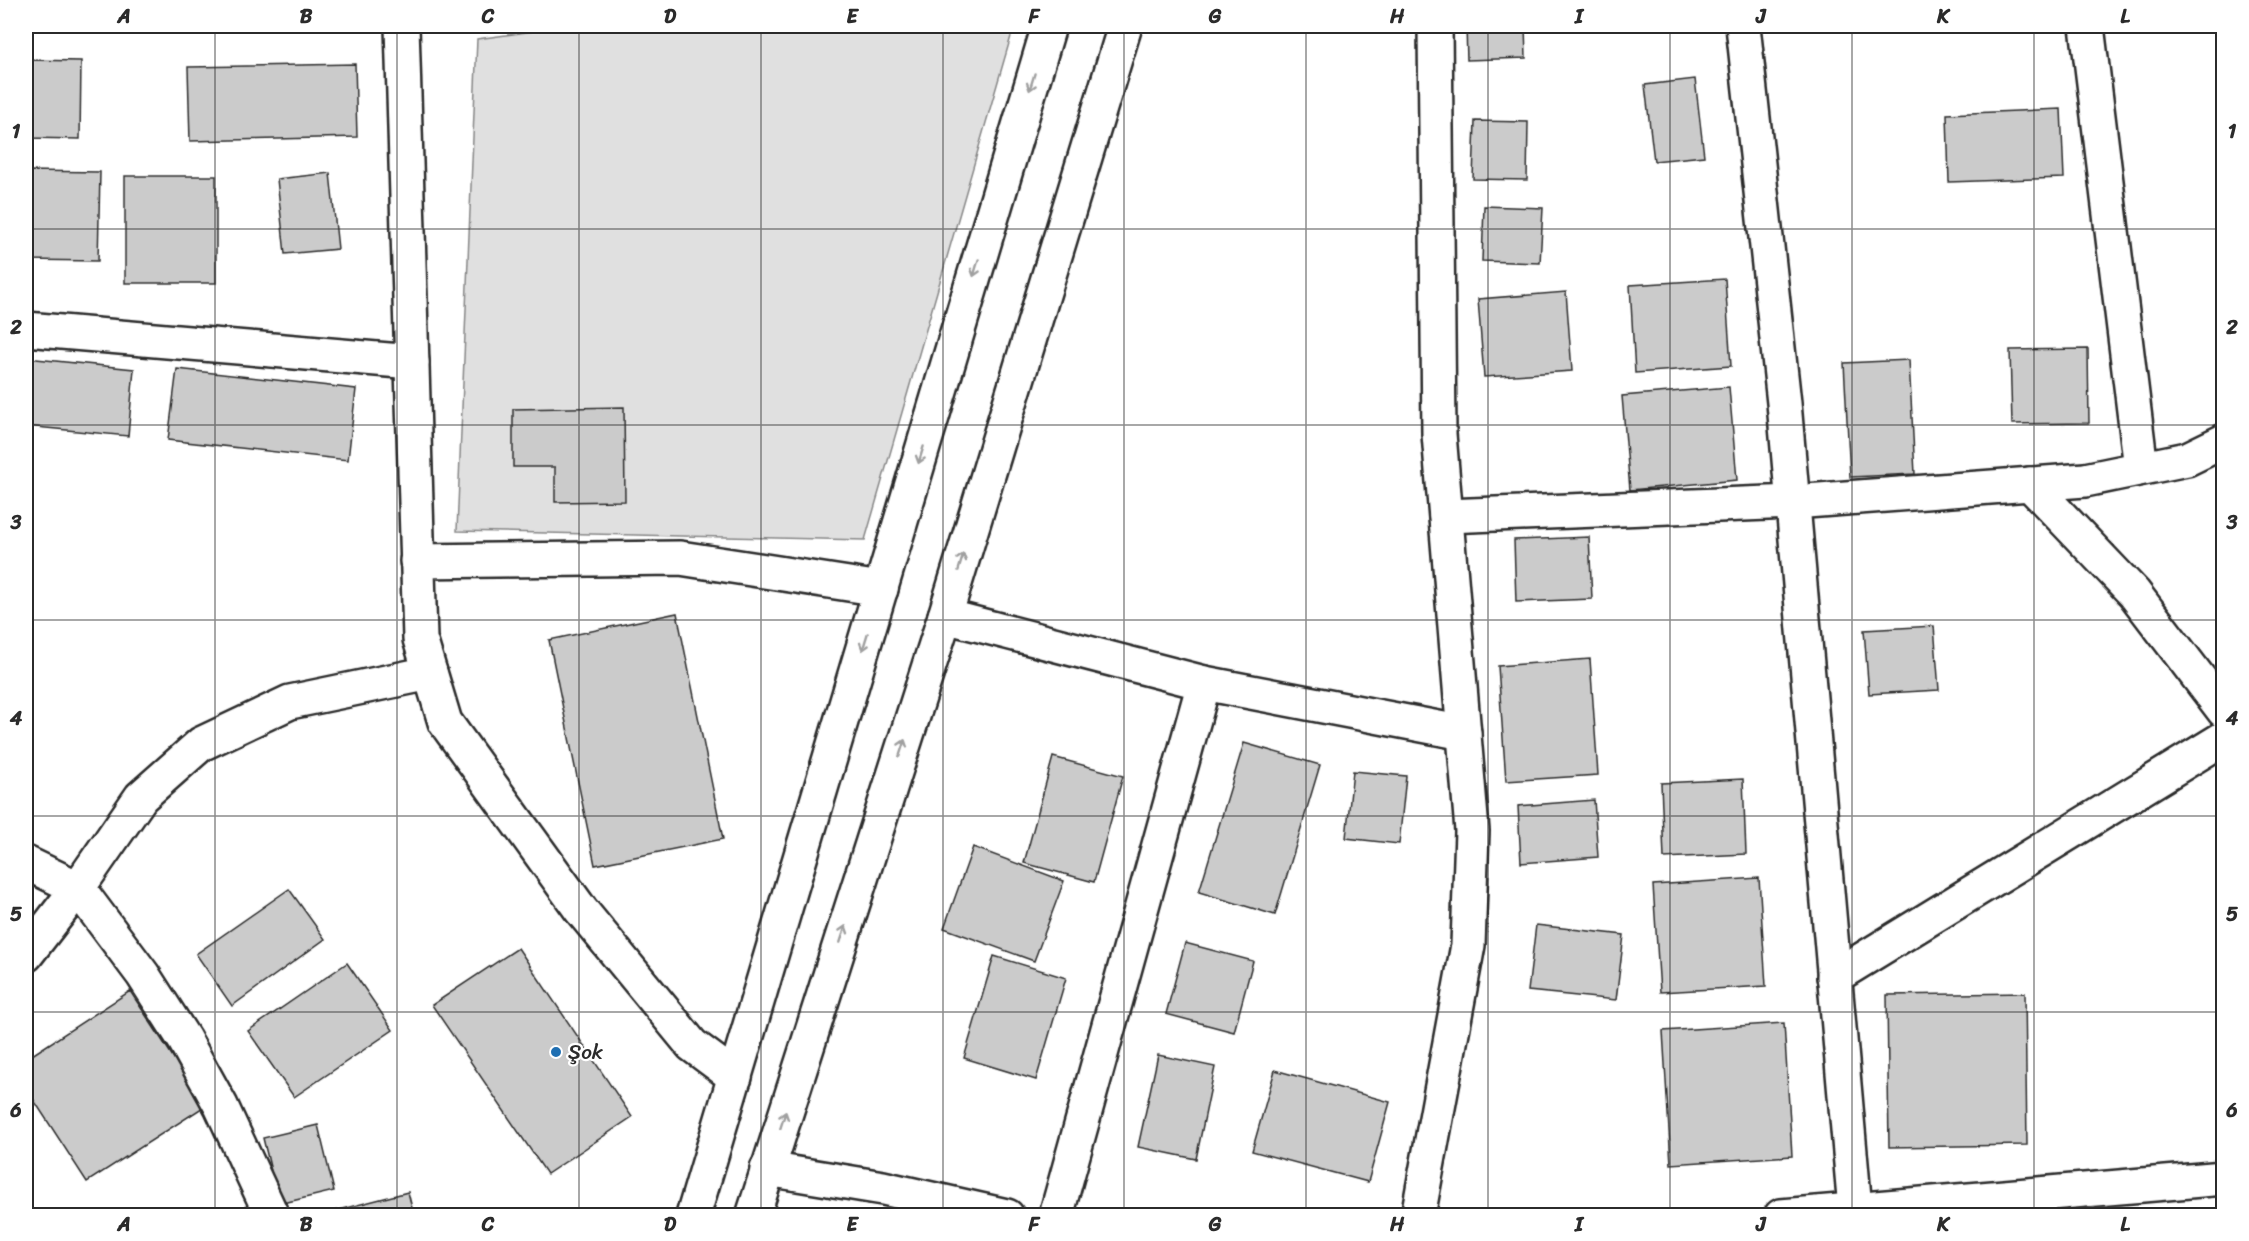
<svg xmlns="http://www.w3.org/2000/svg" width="2249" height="1241" viewBox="0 0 2249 1241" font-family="Sriracha,sans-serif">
  <rect width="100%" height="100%" fill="#fff"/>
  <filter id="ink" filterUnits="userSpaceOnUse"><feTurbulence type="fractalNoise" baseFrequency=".0167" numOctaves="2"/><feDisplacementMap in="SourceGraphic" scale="12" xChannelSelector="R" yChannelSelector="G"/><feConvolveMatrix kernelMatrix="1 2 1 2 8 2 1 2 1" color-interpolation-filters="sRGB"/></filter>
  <g filter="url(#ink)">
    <polygon fill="#e0e0e0" stroke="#868686" stroke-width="1.5" points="570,26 1014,26 865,540 457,531 477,39"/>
    <g fill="#cbcbcb" stroke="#2b2b2b" stroke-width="1.5">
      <polygon points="26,26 122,26 122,27"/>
      <polygon points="204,26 340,26 340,29"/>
      <polygon points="1466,26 1525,26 1526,58 1467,60"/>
      <polygon points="26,60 81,61 80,139 26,138"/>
      <polygon points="355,64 357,137 190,141 188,67"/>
      <polygon points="1695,79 1704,156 1654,161 1645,85"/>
      <polygon points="2061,109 2064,178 1949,182 1947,114"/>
      <polygon points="1475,121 1528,122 1527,180 1473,179"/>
      <polygon points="26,171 100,172 98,261 26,260"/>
      <polygon points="330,173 338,249 285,254 277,179"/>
      <rect x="125" y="176" width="91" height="107"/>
      <polygon points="1484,206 1543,208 1540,263 1482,261"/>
      <polygon points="1725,279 1731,366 1635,373 1630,285"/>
      <polygon points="1566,292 1572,371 1484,377 1478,299"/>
      <polygon points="2088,349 2089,423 2012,424 2010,350"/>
      <polygon points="26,358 134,369 128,436 26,426"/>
      <polygon points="1909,360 1915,474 1850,477 1844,363"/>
      <polygon points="177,369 356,389 348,460 168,440"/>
      <polygon points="1729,387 1737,480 1630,490 1622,396"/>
      <polygon points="624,407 625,501 555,502 555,467 513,467 513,409"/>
      <polygon points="1589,537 1592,599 1516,602 1514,540"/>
      <polygon points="677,613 723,839 595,865 549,640"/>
      <polygon points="1934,626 1939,690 1869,694 1864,630"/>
      <polygon points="1590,659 1598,775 1506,781 1498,666"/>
      <polygon points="1244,743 1320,765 1275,915 1199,892"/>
      <polygon points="1053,757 1123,776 1094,882 1024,863"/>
      <polygon points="1353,771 1406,776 1399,844 1346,838"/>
      <polygon points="1743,779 1746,854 1664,858 1661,783"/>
      <polygon points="1594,800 1598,857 1521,863 1518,806"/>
      <polygon points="973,847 1064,881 1034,961 944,928"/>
      <polygon points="1759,878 1766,986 1660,992 1653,885"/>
      <polygon points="289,889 325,939 232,1006 196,954"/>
      <polygon points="1536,925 1624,935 1616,1000 1528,991"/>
      <polygon points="1185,943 1253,961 1234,1032 1166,1014"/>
      <polygon points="518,948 632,1117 547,1174 432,1005"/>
      <polygon points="994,956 1066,978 1036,1080 964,1058"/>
      <polygon points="347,963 393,1030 294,1097 248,1031"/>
      <polygon points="130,991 205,1106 87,1182 26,1088 26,1059"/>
      <polygon points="2025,993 2027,1145 1889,1147 1887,995"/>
      <polygon points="1784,1023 1792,1156 1671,1164 1663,1031"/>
      <polygon points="1158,1055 1215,1067 1196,1159 1138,1147"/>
      <polygon points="1275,1070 1390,1102 1368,1182 1252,1151"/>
      <polygon points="318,1125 334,1191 279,1204 263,1138"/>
      <polygon points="408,1192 414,1216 326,1216 326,1213"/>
    </g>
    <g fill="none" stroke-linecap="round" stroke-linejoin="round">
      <defs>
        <g id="minor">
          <polyline points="402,26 420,639 445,722 581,910 692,1045 735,1077"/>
          <polyline points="1743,26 1784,403 1855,1209"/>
          <polyline points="2087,26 2141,468"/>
          <polyline points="26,329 412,362"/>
          <polyline points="2030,484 2134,593 2224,711"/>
          <polyline points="1446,516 1793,502 2085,480 2187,459 2224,441"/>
          <polyline points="417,561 680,558 881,589"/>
          <polyline points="945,616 1204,683 1464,733"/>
          <polyline points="26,863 78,888 143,975 184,1039 221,1106 272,1216"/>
          <polyline points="26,955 78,888 141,797 201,744 290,702 430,673"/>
          <polyline points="1834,977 2224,738"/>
          <polyline points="767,1169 883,1188 1007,1216"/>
          <polyline points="693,1216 1049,26"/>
          <polyline points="753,1216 945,616 1125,26"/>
          <polyline points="1056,1216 1204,683"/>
          <polyline points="1418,1216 1468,945 1472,831 1439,434 1435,26"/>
          <polyline points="1781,1216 2224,1178"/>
        </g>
      </defs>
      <use href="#minor" stroke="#2b2b2b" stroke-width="38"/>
      <use href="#minor" stroke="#fff" stroke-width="33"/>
    </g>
    <defs><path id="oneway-shaft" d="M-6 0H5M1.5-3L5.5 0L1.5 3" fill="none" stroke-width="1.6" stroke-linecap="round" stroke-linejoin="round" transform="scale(1.5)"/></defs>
    <g stroke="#a0a0a0">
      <use href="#oneway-shaft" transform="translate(1032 82) rotate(107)"/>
      <use href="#oneway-shaft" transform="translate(976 268) rotate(107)"/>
      <use href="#oneway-shaft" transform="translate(921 455) rotate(107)"/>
      <use href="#oneway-shaft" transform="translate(961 562) rotate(-73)"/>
      <use href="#oneway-shaft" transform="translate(865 642) rotate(107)"/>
      <use href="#oneway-shaft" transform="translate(902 748) rotate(-72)"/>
      <use href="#oneway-shaft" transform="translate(843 934) rotate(-72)"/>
      <use href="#oneway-shaft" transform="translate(783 1120) rotate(-72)"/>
    </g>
  </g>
  <path fill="none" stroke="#2b2b2b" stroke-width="1.5" stroke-opacity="0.55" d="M215 26V1216M397 26V1216M579 26V1216M761 26V1216M943 26V1216M1124 26V1216M1306 26V1216M1488 26V1216M1670 26V1216M1852 26V1216M2034 26V1216M26 229H2224M26 425H2224M26 620H2224M26 816H2224M26 1012H2224"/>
  <circle fill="#1f6fb2" stroke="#fff" stroke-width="2" cx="556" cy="1052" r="6"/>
  <g text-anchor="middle" stroke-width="4.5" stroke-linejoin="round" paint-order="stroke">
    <g font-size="21" fill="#2b2b2b" stroke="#fff" text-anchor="start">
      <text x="568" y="1059">Şok</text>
    </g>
  </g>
  <rect width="2249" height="1241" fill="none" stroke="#fff" stroke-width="66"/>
  <rect x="33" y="33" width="2183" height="1175" fill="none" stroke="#2b2b2b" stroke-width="2"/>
  <g font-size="20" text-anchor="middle" font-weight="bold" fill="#2b2b2b">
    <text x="124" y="23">A</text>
    <text x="306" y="23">B</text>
    <text x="488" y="23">C</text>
    <text x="670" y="23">D</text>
    <text x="852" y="23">E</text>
    <text x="1034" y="23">F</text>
    <text x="1215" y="23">G</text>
    <text x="1397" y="23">H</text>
    <text x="1579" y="23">I</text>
    <text x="1761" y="23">J</text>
    <text x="1943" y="23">K</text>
    <text x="2125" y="23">L</text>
    <text x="16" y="138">1</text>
    <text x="2232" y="138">1</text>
    <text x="16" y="334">2</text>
    <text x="2232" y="334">2</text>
    <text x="16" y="529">3</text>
    <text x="2232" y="529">3</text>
    <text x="16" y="725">4</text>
    <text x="2232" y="725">4</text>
    <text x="16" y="921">5</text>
    <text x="2232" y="921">5</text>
    <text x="16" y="1117">6</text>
    <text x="2232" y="1117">6</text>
    <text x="124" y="1231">A</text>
    <text x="306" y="1231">B</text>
    <text x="488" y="1231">C</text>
    <text x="670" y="1231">D</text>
    <text x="852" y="1231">E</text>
    <text x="1034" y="1231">F</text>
    <text x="1215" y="1231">G</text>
    <text x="1397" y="1231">H</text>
    <text x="1579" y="1231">I</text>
    <text x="1761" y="1231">J</text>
    <text x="1943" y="1231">K</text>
    <text x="2125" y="1231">L</text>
  </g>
</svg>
